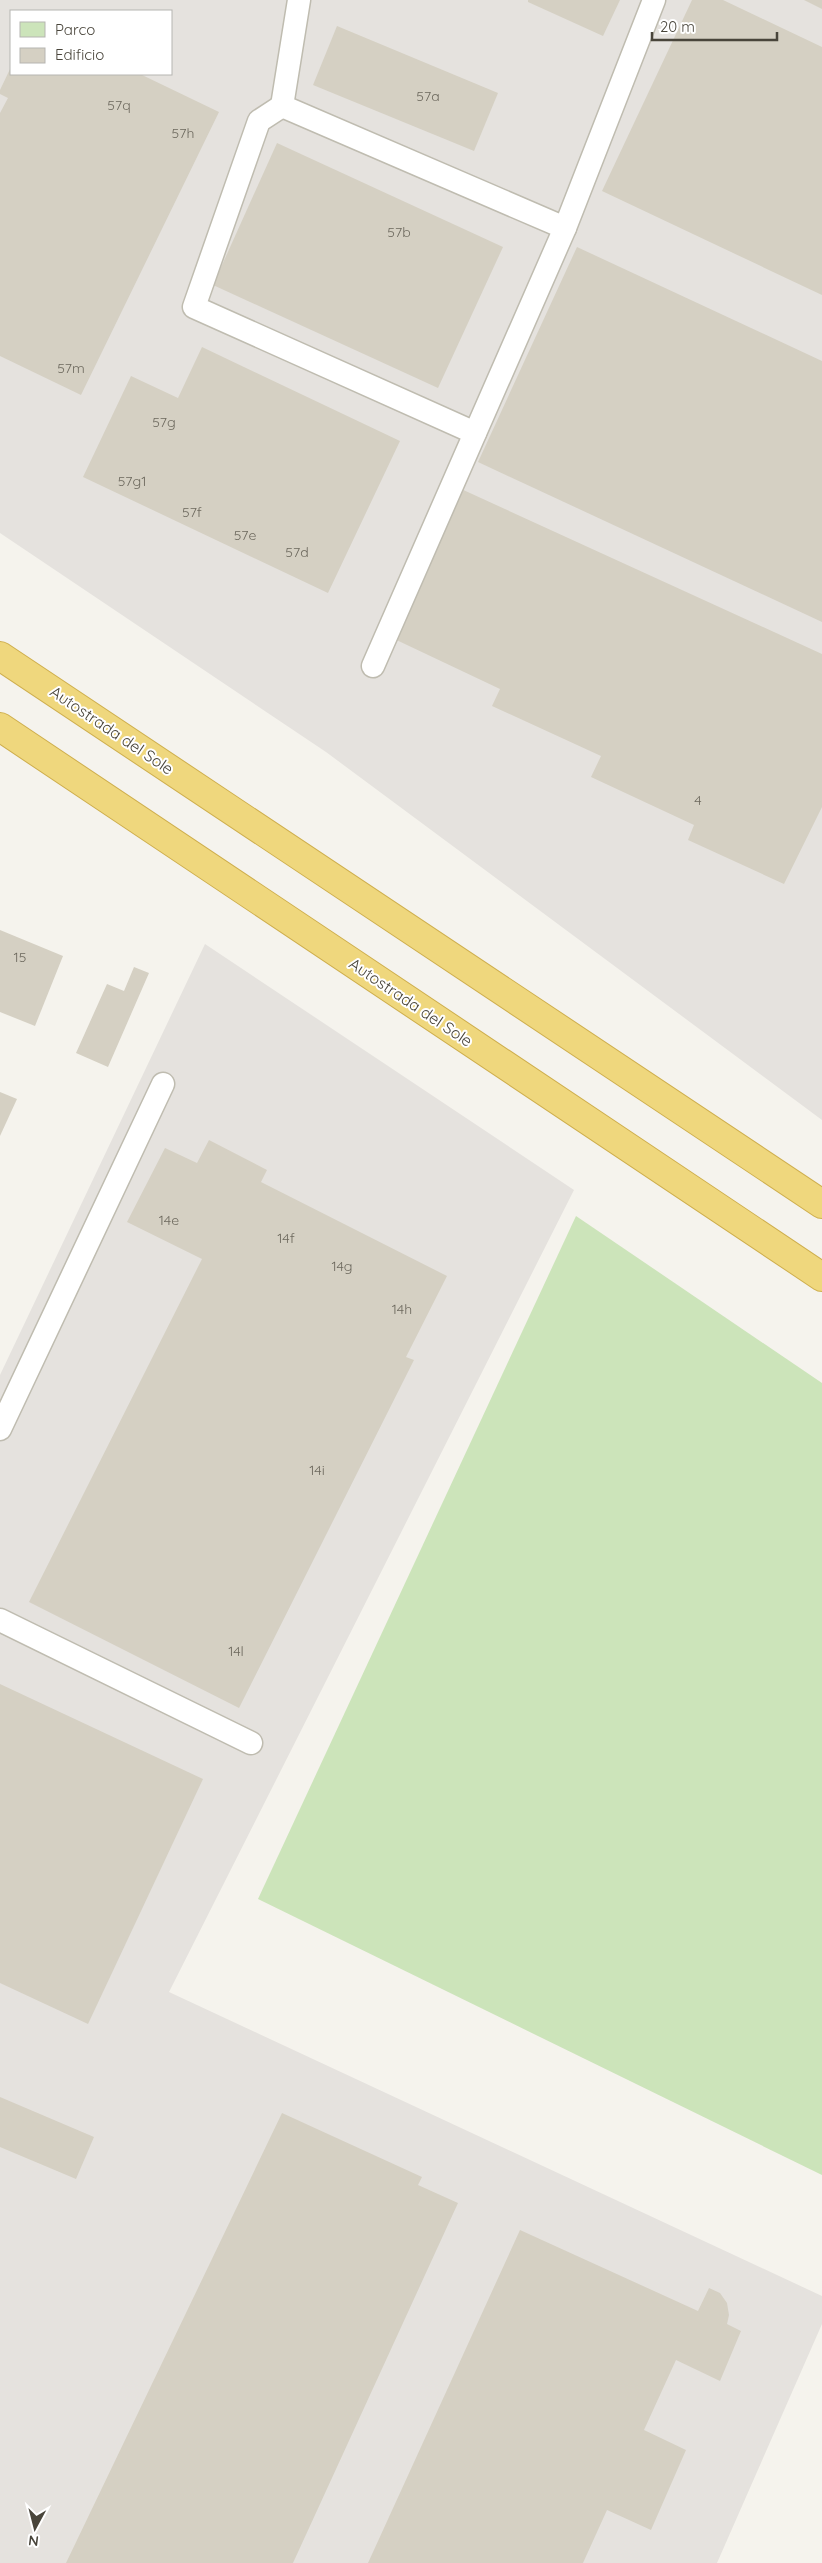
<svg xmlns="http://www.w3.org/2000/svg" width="822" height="2563" viewBox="0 0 822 2563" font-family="Quicksand,sans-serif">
  <rect width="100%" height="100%" fill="#f5f3ed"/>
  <g fill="#e5e2de" fill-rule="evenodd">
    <path d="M0 0H822V1120L326 752 0 533ZM11 11H171V74H11Z"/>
    <polygon points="205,944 574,1190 169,1992 822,2296 822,2324 717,2563 0,2563 0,1375"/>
  </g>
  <polygon fill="#cce4ba" points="576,1216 822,1383 822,2175 258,1899"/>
  <g fill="#d5d0c3">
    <polygon points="528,0 620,0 603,36 528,2"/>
    <polygon points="692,0 723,0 822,47 822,295 602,191"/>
    <polygon points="804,0 822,0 822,9"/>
    <polygon points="337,26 498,93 474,151 313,85"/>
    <polygon points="11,67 11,74 140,74 219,112 81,395 0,356 0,113 8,98 0,94 0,90"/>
    <polygon points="277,143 503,247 438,388 213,285"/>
    <polygon points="577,247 822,361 822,622 478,462"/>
    <polygon points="202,347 400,441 328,593 83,477 131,376 178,398"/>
    <polygon points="459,488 822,654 822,807 784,884 688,840 694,825 591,777 601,756 492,706 500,689 388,636"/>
    <polygon points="0,930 63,956 35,1026 0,1012"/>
    <polygon points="134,967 149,973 108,1067 76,1053 107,984 124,991"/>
    <polygon points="0,1092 17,1099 0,1136"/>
    <polygon points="209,1140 267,1170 261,1182 447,1276 406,1357 414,1360 239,1708 29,1602 202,1259 127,1222 165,1148 197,1163"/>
    <polygon points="0,1684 203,1779 88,2024 0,1983"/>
    <polygon points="0,2097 94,2137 76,2179 0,2147"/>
    <polygon points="282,2113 422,2177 418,2185 458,2203 293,2563 66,2563"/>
    <polygon points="520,2230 698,2311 709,2288 720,2293 727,2303 729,2315 727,2324 741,2331 720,2381 676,2360 644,2430 686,2450 651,2530 607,2510 583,2563 368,2563"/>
  </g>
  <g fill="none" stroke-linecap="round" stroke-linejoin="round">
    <defs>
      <g id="lane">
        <polyline points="299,0 282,106 565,228"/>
        <polyline points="282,106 259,121 194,307 475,433"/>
        <polyline points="373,666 565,228 654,0"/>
        <polyline points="0,1429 163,1084"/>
        <polyline points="0,1620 251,1743"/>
      </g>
      <g id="highway">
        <polyline points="0,656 822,1204"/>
        <polyline points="0,727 822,1277"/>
      </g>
    </defs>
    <use href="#lane" stroke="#bfbcb0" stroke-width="25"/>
    <use href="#highway" stroke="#ceae4d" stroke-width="30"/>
    <use href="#lane" stroke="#fff" stroke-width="22"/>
    <use href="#highway" stroke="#efd77d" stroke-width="28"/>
  </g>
  <g text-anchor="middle" stroke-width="4" stroke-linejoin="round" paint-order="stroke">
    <g font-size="14" fill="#6c685d">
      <text x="428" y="101">57a</text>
      <text x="119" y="110">57q</text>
      <text x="183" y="138">57h</text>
      <text x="399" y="237">57b</text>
      <text x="71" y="373">57m</text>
      <text x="164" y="427">57g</text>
      <text x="132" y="486">57g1</text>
      <text x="192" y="517">57f</text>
      <text x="245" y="540">57e</text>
      <text x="297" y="557">57d</text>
      <text x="698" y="805">4</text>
      <text x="20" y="962">15</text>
      <text x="169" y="1225">14e</text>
      <text x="286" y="1243">14f</text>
      <text x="342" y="1271">14g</text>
      <text x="402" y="1314">14h</text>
      <text x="317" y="1475">14i</text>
      <text x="236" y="1656">14l</text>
    </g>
    <g font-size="16" fill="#49453b" stroke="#fff">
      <text transform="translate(112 730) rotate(34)" y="6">Autostrada del Sole</text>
      <text transform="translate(411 1002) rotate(34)" y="6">Autostrada del Sole</text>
    </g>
  </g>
  <rect x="10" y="10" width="162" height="65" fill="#ffffff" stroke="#b6b5b1"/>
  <rect x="20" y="22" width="25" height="15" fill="#cce4ba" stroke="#b6b5b1"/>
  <text x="55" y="35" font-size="15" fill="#49453b">Parco</text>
  <rect x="20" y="48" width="25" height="15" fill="#d5d0c3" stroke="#b6b5b1"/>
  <text x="55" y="60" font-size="15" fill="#49453b">Edificio</text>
  <g transform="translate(35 2528) rotate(187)" stroke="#ffffff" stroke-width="4" paint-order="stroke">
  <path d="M0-4L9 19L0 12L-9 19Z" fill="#49453b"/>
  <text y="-8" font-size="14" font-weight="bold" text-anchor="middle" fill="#49453b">N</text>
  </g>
  <path d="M652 32v8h125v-8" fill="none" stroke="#49453b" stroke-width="2.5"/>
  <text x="660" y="32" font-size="15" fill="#49453b" stroke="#ffffff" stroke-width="4" paint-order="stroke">20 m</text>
</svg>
